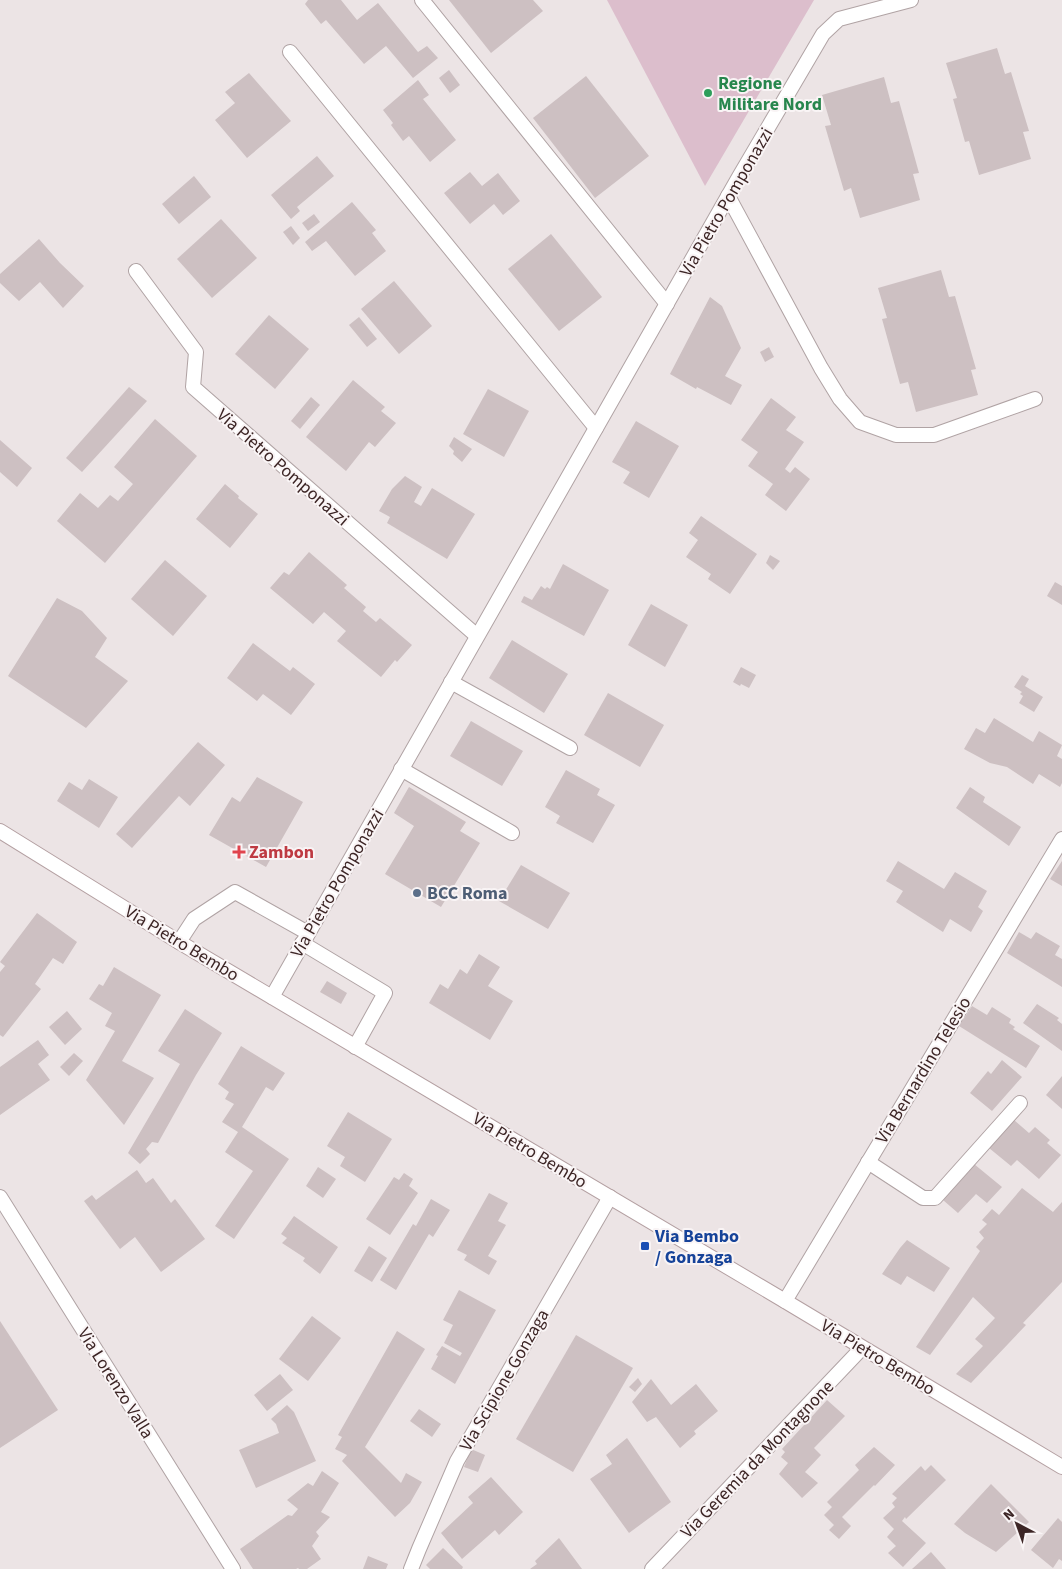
<svg xmlns="http://www.w3.org/2000/svg" width="1062" height="1569" viewBox="0 0 1062 1569" font-family="'Source Sans 3',sans-serif">
  <rect width="100%" height="100%" fill="#ece4e5"/>
  <polygon fill="#dcbecc" points="607,0 814,0 705,186"/>
  <g fill="#cdc0c2">
    <polygon points="308,0 341,0 357,20 378,3 418,52 427,46 438,58 413,78 386,46 364,64 326,20 321,24 305,4"/>
    <polygon points="449,0 533,0 543,11 491,53"/>
    <polygon points="997,48 1005,74 1011,72 1029,131 1023,132 1031,159 979,175 969,141 965,142 953,99 957,98 946,63"/>
    <polygon points="449,70 460,85 450,93 439,78"/>
    <polygon points="249,73 291,121 247,158 215,120 235,103 225,92"/>
    <polygon points="586,76 649,156 595,198 533,118"/>
    <polygon points="884,77 891,103 899,101 919,173 913,174 920,200 860,218 851,188 844,191 825,126 831,125 822,95"/>
    <polygon points="418,80 429,95 423,99 456,140 430,162 409,136 403,141 391,125 393,123 383,110"/>
    <polygon points="317,156 334,176 297,207 300,211 291,219 271,195"/>
    <polygon points="470,172 482,186 498,173 520,201 503,215 494,204 470,224 444,193"/>
    <polygon points="194,176 211,197 179,224 162,204"/>
    <polygon points="352,202 376,230 372,233 386,251 355,276 326,241 312,251 305,242"/>
    <polygon points="314,214 320,222 308,231 302,223"/>
    <polygon points="221,219 257,258 212,298 177,259"/>
    <polygon points="291,226 300,238 293,245 283,232"/>
    <polygon points="551,234 602,297 559,331 508,269"/>
    <polygon points="39,239 60,263 84,286 63,308 40,282 19,301 0,283 0,274"/>
    <polygon points="941,270 949,297 955,296 976,369 971,370 978,395 916,412 908,382 900,384 882,319 887,318 878,288"/>
    <polygon points="394,281 432,326 399,354 361,309"/>
    <polygon points="710,297 722,306 741,348 725,376 742,385 731,405 697,387 696,389 670,374"/>
    <polygon points="269,315 309,349 275,389 235,354"/>
    <polygon points="359,317 377,339 367,347 349,325"/>
    <polygon points="769,347 774,357 765,362 760,352"/>
    <polygon points="353,380 385,407 381,411 396,423 375,447 369,442 346,471 306,437"/>
    <polygon points="129,387 147,401 82,472 66,458"/>
    <polygon points="488,389 529,411 504,457 463,434"/>
    <polygon points="311,397 320,405 300,429 291,421"/>
    <polygon points="771,398 796,417 786,430 804,442 785,469 790,473 795,467 810,479 786,511 765,495 773,484 748,466 758,452 741,440"/>
    <polygon points="155,419 197,456 105,563 57,521 80,493 98,508 110,495 118,501 133,484 114,467"/>
    <polygon points="636,421 679,446 649,498 623,483 630,472 612,462"/>
    <polygon points="454,437 472,449 462,462 453,454 454,451 449,446"/>
    <polygon points="0,440 32,468 17,487 0,472"/>
    <polygon points="405,476 422,487 414,502 421,506 432,488 475,514 447,559 387,523 390,517 379,511 392,489"/>
    <polygon points="225,484 239,496 238,498 258,514 230,548 196,519"/>
    <polygon points="701,516 757,554 730,594 708,579 711,574 686,557 698,540 689,533"/>
    <polygon points="309,552 347,585 344,588 366,607 363,611 376,622 380,618 412,645 397,662 395,660 381,677 337,641 346,631 324,612 313,624 270,588 284,572 289,575"/>
    <polygon points="770,555 780,561 773,570 766,563"/>
    <polygon points="165,560 207,596 173,636 131,599"/>
    <polygon points="563,564 609,590 584,636 521,602 524,596 532,600 541,586 545,589 547,587 550,589"/>
    <polygon points="1055,582 1062,586 1062,605 1047,596"/>
    <polygon points="57,598 82,611 107,638 95,657 128,681 86,728 8,676"/>
    <polygon points="651,604 688,625 665,667 628,645"/>
    <polygon points="512,640 568,674 544,713 489,678"/>
    <polygon points="253,643 290,671 293,667 315,684 291,715 263,694 257,701 227,678"/>
    <polygon points="741,667 756,675 749,688 741,684 740,686 733,682"/>
    <polygon points="1022,675 1029,679 1025,686 1043,697 1034,712 1019,703 1023,696 1020,694 1022,692 1014,687"/>
    <polygon points="608,693 664,725 640,767 584,735"/>
    <polygon points="994,718 1033,742 1039,731 1062,745 1057,756 1062,759 1062,783 1060,787 1039,774 1033,784 1007,767 990,763 964,749 976,728 985,733"/>
    <polygon points="471,721 523,751 502,786 450,756"/>
    <polygon points="198,742 225,765 190,806 179,796 132,848 116,834"/>
    <polygon points="566,770 600,789 597,795 615,805 593,843 556,823 560,816 545,807"/>
    <polygon points="257,777 303,802 266,867 209,835 232,797 240,802"/>
    <polygon points="89,779 118,797 99,828 57,801 69,782 82,790"/>
    <polygon points="409,787 466,822 460,831 480,843 441,907 385,874 414,826 394,813"/>
    <polygon points="970,787 985,797 983,802 1021,827 1009,846 956,808"/>
    <polygon points="898,861 944,889 955,872 987,891 978,907 983,911 971,932 950,919 943,932 896,902 903,891 886,881"/>
    <polygon points="1062,861 1062,886 1050,879"/>
    <polygon points="521,865 570,893 548,929 499,901"/>
    <polygon points="37,913 77,942 63,964 53,958 35,984 41,989 3,1037 0,1035 0,972 5,966 0,962"/>
    <polygon points="1019,932 1031,939 1036,932 1060,946 1055,955 1062,959 1062,987 1007,953"/>
    <polygon points="479,954 500,967 488,986 513,1001 490,1040 429,1003 440,984 448,989 460,969 467,974"/>
    <polygon points="114,967 161,995 122,1061 154,1078 124,1125 86,1080 115,1031 105,1026 112,1013 89,999 99,984 103,986"/>
    <polygon points="327,981 347,993 341,1004 320,992"/>
    <polygon points="1037,1004 1059,1018 1057,1020 1062,1024 1062,1051 1023,1023"/>
    <polygon points="972,1006 987,1015 992,1007 1011,1019 1009,1023 1015,1027 1013,1029 1040,1046 1026,1068 959,1026"/>
    <polygon points="185,1009 222,1033 196,1075 158,1143 152,1142 146,1149 150,1154 140,1164 128,1153 180,1064 158,1051"/>
    <polygon points="67,1011 82,1029 65,1045 49,1027"/>
    <polygon points="38,1040 49,1055 38,1064 50,1080 0,1115 0,1067"/>
    <polygon points="241,1046 285,1073 273,1091 266,1087 242,1127 289,1159 234,1239 215,1226 253,1171 225,1152 238,1132 222,1122 234,1104 225,1099 229,1092 218,1084"/>
    <polygon points="74,1053 83,1061 69,1076 60,1067"/>
    <polygon points="1002,1060 1022,1077 992,1111 970,1093 988,1071 991,1074"/>
    <polygon points="1062,1076 1062,1109 1046,1095"/>
    <polygon points="348,1112 392,1139 365,1182 340,1166 345,1157 327,1146"/>
    <polygon points="1014,1120 1029,1133 1035,1127 1050,1140 1047,1143 1061,1155 1039,1179 1017,1160 1011,1166 989,1148"/>
    <polygon points="974,1164 1002,1187 987,1203 976,1194 958,1213 943,1200"/>
    <polygon points="318,1167 336,1179 323,1198 306,1186"/>
    <polygon points="137,1170 146,1183 153,1178 171,1203 175,1199 205,1239 161,1272 135,1237 120,1249 84,1201 92,1195 96,1200"/>
    <polygon points="404,1173 413,1179 409,1186 418,1193 390,1235 366,1219 394,1177 399,1180"/>
    <polygon points="1022,1188 1053,1212 1062,1202 1062,1282 1023,1323 1026,1325 971,1383 956,1374 983,1346 975,1339 995,1318 973,1297 930,1355 916,1347 980,1251 976,1247 984,1238 979,1232 987,1224 982,1220 992,1209 999,1215"/>
    <polygon points="489,1193 508,1203 498,1221 506,1225 488,1256 497,1261 489,1275 464,1260 467,1255 457,1250"/>
    <polygon points="431,1199 450,1210 433,1237 429,1234 396,1290 380,1280 413,1224 416,1226"/>
    <polygon points="294,1216 338,1247 320,1274 303,1261 305,1258 282,1243 287,1238 281,1234"/>
    <polygon points="907,1240 950,1268 934,1292 907,1276 901,1285 882,1274 900,1248"/>
    <polygon points="369,1246 387,1258 372,1282 354,1271"/>
    <polygon points="459,1290 496,1310 455,1384 431,1369 438,1356 436,1355 442,1346 460,1356 462,1353 444,1343 453,1325 443,1320"/>
    <polygon points="312,1316 341,1338 308,1381 279,1359"/>
    <polygon points="0,1321 58,1410 0,1448"/>
    <polygon points="397,1331 425,1349 365,1447 401,1483 406,1473 422,1482 410,1503 395,1517 342,1461 347,1455 335,1449 342,1437 338,1435"/>
    <polygon points="576,1335 633,1368 573,1472 516,1439"/>
    <polygon points="280,1374 293,1390 267,1411 254,1395"/>
    <polygon points="638,1378 642,1384 635,1392 629,1387"/>
    <polygon points="651,1379 671,1405 696,1384 718,1411 694,1431 696,1434 680,1448 656,1417 647,1422 632,1402"/>
    <polygon points="827,1400 845,1416 814,1448 821,1455 805,1472 818,1483 802,1498 779,1474 788,1463 781,1457 785,1452 782,1449"/>
    <polygon points="287,1405 294,1412 316,1461 256,1488 239,1450 279,1433 276,1424 271,1419"/>
    <polygon points="419,1409 441,1424 432,1437 410,1421"/>
    <polygon points="627,1438 671,1502 629,1533 590,1479 612,1464 606,1455"/>
    <polygon points="874,1447 895,1465 875,1486 874,1485 842,1517 851,1526 839,1539 829,1530 834,1525 824,1515 832,1507 827,1502 859,1470 855,1465"/>
    <polygon points="471,1449 485,1455 478,1472 464,1467"/>
    <polygon points="931,1465 946,1480 906,1519 905,1517 902,1521 926,1543 903,1567 888,1553 896,1546 887,1537 894,1529 883,1518 895,1507 892,1503 897,1498 892,1494 921,1466 925,1471"/>
    <polygon points="322,1471 339,1483 321,1512 330,1517 316,1532 319,1536 312,1546 321,1559 307,1569 299,1569 298,1568 296,1569 253,1569 240,1549 288,1515 292,1516 298,1509 287,1500 308,1483 313,1486"/>
    <polygon points="491,1477 523,1512 499,1535 495,1530 462,1559 441,1533 473,1503 468,1497"/>
    <polygon points="991,1484 1029,1522 996,1552 965,1533 954,1524"/>
    <polygon points="1058,1518 1062,1522 1062,1561 1059,1559 1053,1568 1031,1550"/>
    <polygon points="559,1538 582,1569 530,1569 537,1564 535,1561"/>
    <polygon points="443,1548 463,1567 462,1569 430,1569 426,1565"/>
    <polygon points="931,1552 946,1569 912,1569"/>
    <polygon points="368,1556 388,1564 386,1569 363,1569"/>
  </g>
  <g fill="none" stroke-linecap="round" stroke-linejoin="round">
    <defs>
      <g id="service">
        <polyline points="422,0 667,304"/>
        <polyline points="728,196 821,368 840,399 860,422 896,435 934,435 1035,399"/>
        <polyline points="179,942 194,919 235,892 308,933"/>
        <polyline points="302,943 385,993 355,1047"/>
      </g>
      <g id="minor">
        <polyline points="290,52 596,428"/>
        <polyline points="136,271 196,352 193,387 477,636"/>
        <polyline points="451,682 570,748"/>
        <polyline points="401,769 512,833"/>
        <polyline points="272,997 739,177 823,34 839,19 911,0"/>
        <polyline points="868,1162 923,1198 935,1198 1020,1103"/>
        <polyline points="0,1197 233,1569"/>
        <polyline points="785,1301 1062,839"/>
        <polyline points="411,1569 419,1549 457,1461 610,1197"/>
        <polyline points="652,1569 862,1348"/>
      </g>
      <polyline id="secondary" points="0,831 179,942 785,1301 1062,1467"/>
    </defs>
    <use href="#service" stroke="#b0a3a4" stroke-width="16"/>
    <use href="#minor" stroke="#b0a3a4" stroke-width="16"/>
    <use href="#secondary" stroke="#b4a0a2" stroke-width="16"/>
    <use href="#service" stroke="#fff" stroke-width="14"/>
    <use href="#minor" stroke="#fff" stroke-width="14"/>
    <use href="#secondary" stroke="#fff" stroke-width="14"/>
  </g>
  <circle fill="#2e9e5b" stroke="#f9f4f5" stroke-width="2" cx="708" cy="93" r="5"/>
  <path fill="#e0444e" stroke="#f9f4f5" stroke-width="2" d="M236.5 844.5h5v5h5v5h-5v5h-5v-5h-5v-5h5z"/>
  <circle fill="#5c6f8a" stroke="#f9f4f5" stroke-width="2" cx="417" cy="893" r="5"/>
  <rect fill="#1a4fb4" stroke="#f9f4f5" stroke-width="2" x="640" y="1241" width="10" height="10" rx="2.5"/>
  <g text-anchor="middle" stroke-width="4" stroke-linejoin="round" paint-order="stroke">
    <g font-size="18" font-weight="bold" fill="#27864d" stroke="#f9f4f5" text-anchor="start">
      <text x="718" y="89">Regione<tspan x="718" dy="21">Militare Nord</tspan></text>
    </g>
    <g font-size="18" fill="#3c2525" stroke="#f9f4f5">
      <text transform="translate(726 202) rotate(-60)" y="6">Via Pietro Pomponazzi</text>
      <text transform="translate(283 467) rotate(41)" y="6">Via Pietro Pomponazzi</text>
      <text transform="translate(337 883) rotate(-60)" y="6">Via Pietro Pomponazzi</text>
      <text transform="translate(182 943) rotate(31)" y="6">Via Pietro Bembo</text>
      <text transform="translate(923 1070) rotate(-59)" y="6">Via Bernardino Telesio</text>
      <text transform="translate(530 1150) rotate(31)" y="6">Via Pietro Bembo</text>
      <text transform="translate(878 1357) rotate(31)" y="6">Via Pietro Bembo</text>
      <text transform="translate(504 1380) rotate(-60)" y="6">Via Scipione Gonzaga</text>
      <text transform="translate(116 1383) rotate(58)" y="6">Via Lorenzo Valla</text>
      <text transform="translate(757 1459) rotate(-46)" y="6">Via Geremia da Montagnone</text>
    </g>
    <g font-size="18" font-weight="bold" fill="#be3a42" stroke="#f9f4f5" text-anchor="start">
      <text x="249" y="858">Zambon</text>
    </g>
    <g font-size="18" font-weight="bold" fill="#4e5e75" stroke="#f9f4f5" text-anchor="start">
      <text x="427" y="899">BCC Roma</text>
    </g>
    <g font-size="18" font-weight="bold" fill="#164399" stroke="#f9f4f5" text-anchor="start">
      <text x="655" y="1242">Via Bembo<tspan x="655" dy="21">/ Gonzaga</tspan></text>
    </g>
  </g>
  <g transform="translate(1017 1524) rotate(319)" stroke="#f9f4f5" stroke-width="4" paint-order="stroke">
  <path d="M0-4L9 19L0 12L-9 19Z" fill="#3c2525"/>
  <text y="-8" font-size="14" font-weight="bold" text-anchor="middle" fill="#3c2525">N</text>
  </g>
</svg>
